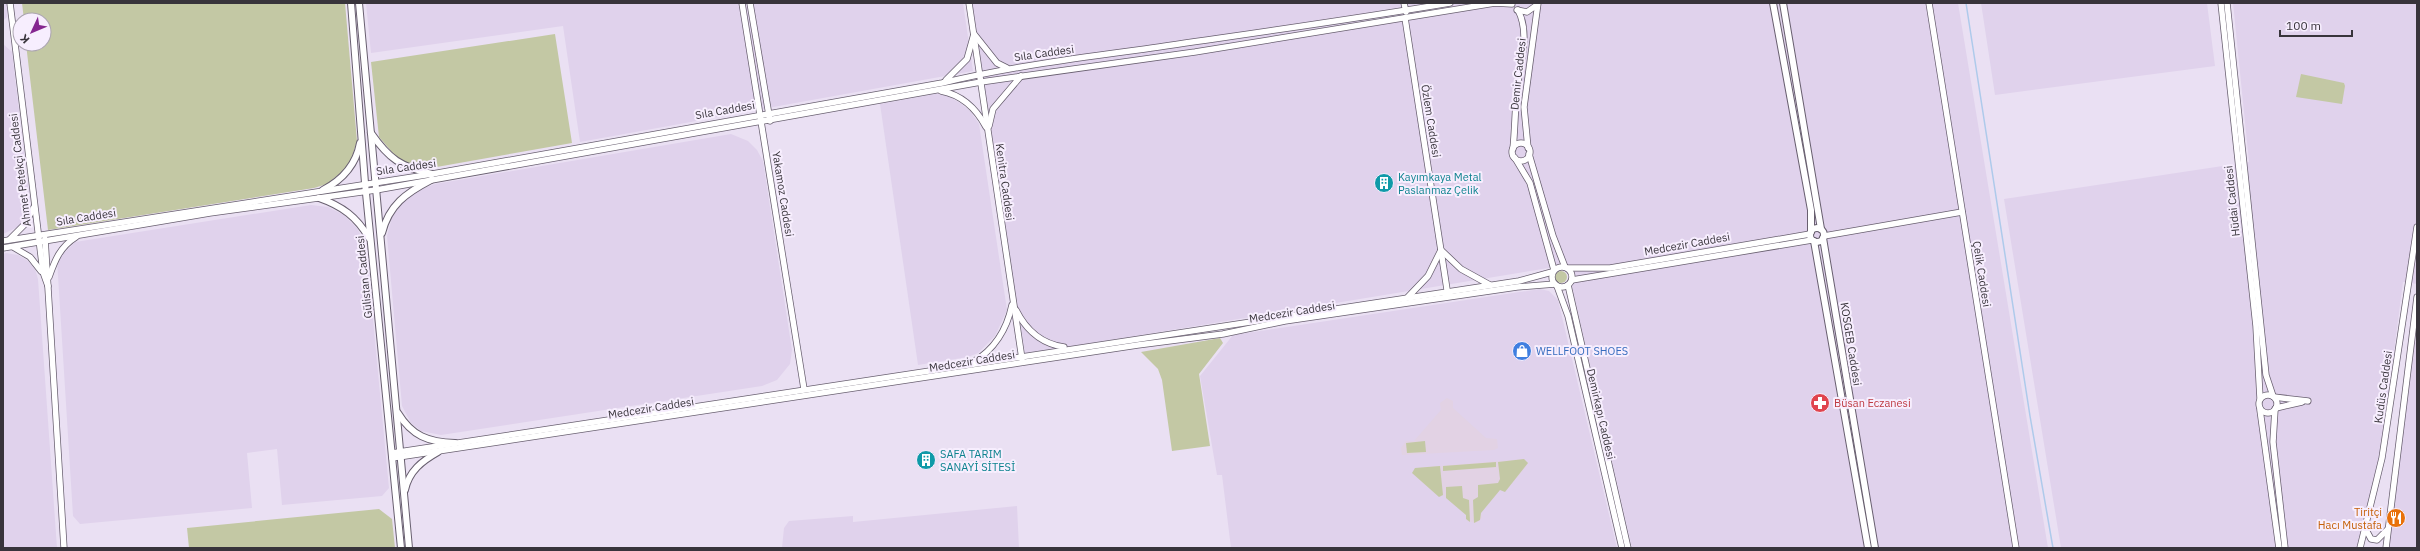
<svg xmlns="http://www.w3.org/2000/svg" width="2420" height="551" viewBox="0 0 2420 551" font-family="'IBM Plex Sans',sans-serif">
  <rect width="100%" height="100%" fill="#eae0f3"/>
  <g fill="#e0d2ec">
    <polygon points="3,3 7,3 8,16 3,21"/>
    <polygon points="366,3 963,3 973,71 580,142 563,26 371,53"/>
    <polygon points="972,3 1958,3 2048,548 1632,548 1567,265 1025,354"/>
    <polygon points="1981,3 2207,3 2215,66 1995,95"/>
    <polygon points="2233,3 2417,3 2417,284 2403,282 2379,467 2357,548 2061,548 2004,199 2249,162"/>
    <polygon points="3,44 12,52 30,203 26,216 18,227 3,234"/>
    <polygon points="935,94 946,95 960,103 970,111 979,124 1007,310 995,336 978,353 968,357 918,365 880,104"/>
    <polygon points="731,134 748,141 757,150 763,161 792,350 790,364 777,380 762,386 441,435 421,431 411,423 402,406 387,236 392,217 405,199 419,190 435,184"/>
    <polygon points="311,205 328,207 344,215 357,228 366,246 389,488 382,496 282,505 277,449 247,453 252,508 80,524 73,516 57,260 75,242"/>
    <polygon points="6,253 18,255 28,261 35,269 38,279 57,548 3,548 3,254"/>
    <polygon points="1540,289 1549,291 1558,300 1617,548 1231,548 1222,475 1217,475 1200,376 1233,335"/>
    <polygon points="2417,326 2417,548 2388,548"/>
    <polygon points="1017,506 1019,548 782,548 784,528 789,521 853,516 853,522"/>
  </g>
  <g fill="#e2d2e4">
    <polygon points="1447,398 1453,401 1453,408 1486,438 1497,439 1498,448 1494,450 1402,455 1401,448 1406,441 1414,441 1441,410 1440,403"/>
    <polygon points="1524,459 1528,463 1525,468 1505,492 1500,490 1481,513 1482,518 1476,523 1467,521 1466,515 1443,495 1439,497 1412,473 1415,468"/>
  </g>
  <g fill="#c3c8a4">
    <polygon points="22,3 345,3 357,141 351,160 343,171 327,184 314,188 48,230 26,44 44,44 44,20 24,20"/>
    <polygon points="555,34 572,143 431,168 421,168 406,163 397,158 379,137 371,62"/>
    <polygon points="2301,74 2344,83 2345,86 2342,104 2296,97"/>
    <circle cx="1561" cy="277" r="6"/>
    <polygon points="1220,338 1223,343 1199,374 1210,446 1172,451 1162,380 1158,369 1141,352"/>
    <polygon points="1425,441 1426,452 1407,453 1406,443"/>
    <polygon points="1524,459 1528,463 1505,492 1500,490 1481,513 1480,520 1474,523 1473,500 1478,497 1478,485 1498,483 1500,479 1498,462"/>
    <polygon points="1496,462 1496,467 1443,471 1443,466"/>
    <polygon points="1440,466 1443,495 1439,497 1412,473 1415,468"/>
    <polygon points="1462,486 1463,498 1469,500 1470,522 1466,519 1466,515 1446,498 1446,487"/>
    <polygon points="379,509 392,519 395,548 189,548 187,528"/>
  </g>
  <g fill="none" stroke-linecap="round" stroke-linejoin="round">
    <polyline stroke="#aecaeb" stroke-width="1.5" points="1966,3 2030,416 2053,548"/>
    <defs>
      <g id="tertiary">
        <polyline points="10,3 43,272 48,286"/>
        <polyline points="742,3 804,389"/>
        <polyline points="750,3 770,121"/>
        <polyline points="969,3 1022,359"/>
        <polyline points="1404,3 1406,12"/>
        <polyline points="1929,3 2016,548"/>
        <polyline points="2221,3 2256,326 2260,398"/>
        <polyline points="2227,3 2266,375 2273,396"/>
        <polyline points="1517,10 1527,12 1537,5"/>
        <polyline points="1405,18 1448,296"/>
        <polyline points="946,80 967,59 974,34 997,63 1007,68"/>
        <path d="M941 91C962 95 976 108 986 127"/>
        <polyline points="989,126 993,109 1021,76"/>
        <circle cx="1521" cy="152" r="9"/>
        <polyline points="1528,148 1524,107 1538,3"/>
        <path d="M1513 149C1515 129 1515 109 1517 90 1519 64 1531 35 1518 10"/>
        <polyline points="1529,154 1553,236 1565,267"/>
        <polyline points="1515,158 1530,183 1554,270"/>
        <polyline points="1824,236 1962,212"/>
        <polyline points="10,239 25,224 34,207"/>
        <polyline points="45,239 64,548"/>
        <path d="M3 241 432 174 942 83C1009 67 1077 58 1145 49 1247 34 1349 20 1450 3"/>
        <polyline points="13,247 30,257 41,271"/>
        <polyline points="3,248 210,213 376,190 981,82 1195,52 1495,3 1512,4"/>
        <circle cx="1562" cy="277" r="10"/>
        <polyline points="1568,268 1610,268 1810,234"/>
        <path d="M49 277C55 260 60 247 76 237"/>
        <polyline points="1572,280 1812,240"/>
        <polyline points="1568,285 1628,548"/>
        <polyline points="1557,286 1568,316 1622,548"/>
        <polyline points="1408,297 1428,276 1441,250 1461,269 1490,285"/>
        <path d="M1016 310C1026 330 1042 344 1064 347"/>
        <path d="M973 362C994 350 1007 329 1012 305"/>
        <circle cx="2268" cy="404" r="9"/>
        <polyline points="2274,397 2308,401"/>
        <polyline points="2276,408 2302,402"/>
        <polyline points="2275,409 2273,442 2285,548"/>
        <polyline points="2260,410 2279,548"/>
        <polyline points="392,453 1519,281 1552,272"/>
        <polyline points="392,458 1138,345 1223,334 1285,321 1517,287 1555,284"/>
        <polyline points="2365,528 2371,539 2377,540 2387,530"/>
        <polyline points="2360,548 2382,458 2417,227"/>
        <polyline points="2386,548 2417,297"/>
      </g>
      <g id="secondary">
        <polyline points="351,3 365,183 401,548"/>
        <polyline points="359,3 409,548"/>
        <polyline points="1773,3 1811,210 1811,232"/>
        <polyline points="1783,3 1821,229"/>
        <path d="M371 133C389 159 401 167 432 174"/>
        <path d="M323 190C342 180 356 165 360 143"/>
        <path d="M319 198C342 206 357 217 369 238"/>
        <circle cx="1817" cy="235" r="7"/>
        <path d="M382 233C389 205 406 193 431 180"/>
        <polyline points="1823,238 1875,548"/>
        <polyline points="1814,241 1868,548"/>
        <path d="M398 413C412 436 428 442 455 443"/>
        <path d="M405 490C409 471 422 461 438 452"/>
      </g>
    </defs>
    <use href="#tertiary" stroke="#685f6f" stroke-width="7"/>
    <use href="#secondary" stroke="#685f6f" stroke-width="8"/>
    <use href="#tertiary" stroke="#fff" stroke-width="5.5"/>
    <use href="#secondary" stroke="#fff" stroke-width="6"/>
  </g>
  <defs>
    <symbol id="building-disc" viewBox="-11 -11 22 22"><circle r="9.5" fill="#0f9aa8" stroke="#f7eefe"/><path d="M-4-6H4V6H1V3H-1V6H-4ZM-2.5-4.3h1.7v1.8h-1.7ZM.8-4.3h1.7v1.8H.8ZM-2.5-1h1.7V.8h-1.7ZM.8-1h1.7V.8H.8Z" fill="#fff"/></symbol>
    <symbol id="shop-disc" viewBox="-11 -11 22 22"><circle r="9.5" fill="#3f7fe0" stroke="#f7eefe"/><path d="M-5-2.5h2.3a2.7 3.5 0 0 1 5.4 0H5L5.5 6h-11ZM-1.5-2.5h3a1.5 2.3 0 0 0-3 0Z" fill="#fff"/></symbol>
    <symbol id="pharmacy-disc" viewBox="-11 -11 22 22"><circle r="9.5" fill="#e0444e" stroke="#f7eefe"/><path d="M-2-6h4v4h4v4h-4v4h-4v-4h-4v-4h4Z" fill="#fff"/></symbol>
    <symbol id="restaurant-disc" viewBox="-11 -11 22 22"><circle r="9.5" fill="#e8710a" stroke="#f7eefe"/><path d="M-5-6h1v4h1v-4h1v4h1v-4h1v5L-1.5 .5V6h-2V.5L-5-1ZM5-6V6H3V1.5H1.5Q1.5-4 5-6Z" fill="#fff"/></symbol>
  </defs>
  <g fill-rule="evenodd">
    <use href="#building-disc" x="1373" y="172" width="22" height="22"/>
    <use href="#shop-disc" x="1511" y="340" width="22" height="22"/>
    <use href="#pharmacy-disc" x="1809" y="392" width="22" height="22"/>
    <use href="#building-disc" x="915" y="449" width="22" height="22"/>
    <use href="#restaurant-disc" x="2385" y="507" width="22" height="22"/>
  </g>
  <g text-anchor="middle" stroke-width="4" stroke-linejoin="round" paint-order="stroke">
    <g font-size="11" fill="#38343b" stroke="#f7eefe">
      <text transform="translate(1044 53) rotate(-8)" y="4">Sıla Caddesi</text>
      <text transform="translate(1518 74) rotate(-84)" y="4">Demir Caddesi</text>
      <text transform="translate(725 110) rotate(-10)" y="4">Sıla Caddesi</text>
      <text transform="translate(1431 121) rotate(81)" y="4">Özlem Caddesi</text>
      <text transform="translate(406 167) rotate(-8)" y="4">Sıla Caddesi</text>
      <text transform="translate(20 170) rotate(-97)" y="4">Ahmet Petekçi Caddesi</text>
      <text transform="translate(1005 182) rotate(82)" y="4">Kenitra Caddesi</text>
      <text transform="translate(783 194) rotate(81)" y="4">Yakamoz Caddesi</text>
      <text transform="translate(2232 201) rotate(-96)" y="4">Hüdai Caddesi</text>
      <text transform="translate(86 217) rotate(-9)" y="4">Sıla Caddesi</text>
      <text transform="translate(1687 244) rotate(-10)" y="4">Medcezir Caddesi</text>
      <text transform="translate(1982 274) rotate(81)" y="4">Çelik Caddesi</text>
      <text transform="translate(364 277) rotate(-96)" y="4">Gülistan Caddesi</text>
      <text transform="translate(1292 312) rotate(-9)" y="4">Medcezir Caddesi</text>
      <text transform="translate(1851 344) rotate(81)" y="4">KOSGEB Caddesi</text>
      <text transform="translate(972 361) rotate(-9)" y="4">Medcezir Caddesi</text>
      <text transform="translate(2383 387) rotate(-82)" y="4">Kudüs Caddesi</text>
      <text transform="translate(651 408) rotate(-9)" y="4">Medcezir Caddesi</text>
      <text transform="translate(1601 414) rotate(77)" y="4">Demirkapı Caddesi</text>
    </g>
    <g font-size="11" fill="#0d838f" stroke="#f7eefe" text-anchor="start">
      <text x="1398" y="181">Kayımkaya Metal<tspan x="1398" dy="13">Paslanmaz Çelik</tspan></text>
      <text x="940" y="458">SAFA TARIM<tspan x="940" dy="13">SANAYİ SİTESİ</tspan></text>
    </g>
    <g font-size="11" fill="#366cbe" stroke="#f7eefe" text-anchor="start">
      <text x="1536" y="355">WELLFOOT SHOES</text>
    </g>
    <g font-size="11" fill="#be3a42" stroke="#f7eefe" text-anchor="start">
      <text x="1834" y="407">Büsan Eczanesi</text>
    </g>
    <g font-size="11" fill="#c56008" stroke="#f7eefe" text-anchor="end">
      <text x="2382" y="516">Tiritçi<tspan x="2382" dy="13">Hacı Mustafa</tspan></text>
    </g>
  </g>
  <rect width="2420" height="551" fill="none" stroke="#38343b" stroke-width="8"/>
  <g transform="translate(32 32) rotate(226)"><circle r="19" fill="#f7eefe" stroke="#aba4b0"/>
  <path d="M0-3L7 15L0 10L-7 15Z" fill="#852690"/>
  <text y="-6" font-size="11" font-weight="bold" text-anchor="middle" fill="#38343b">K</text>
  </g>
  <path d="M2280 30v6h72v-6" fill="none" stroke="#38343b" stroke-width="2"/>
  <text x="2286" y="30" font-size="12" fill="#38343b" stroke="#f7eefe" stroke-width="3" paint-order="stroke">100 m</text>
</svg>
